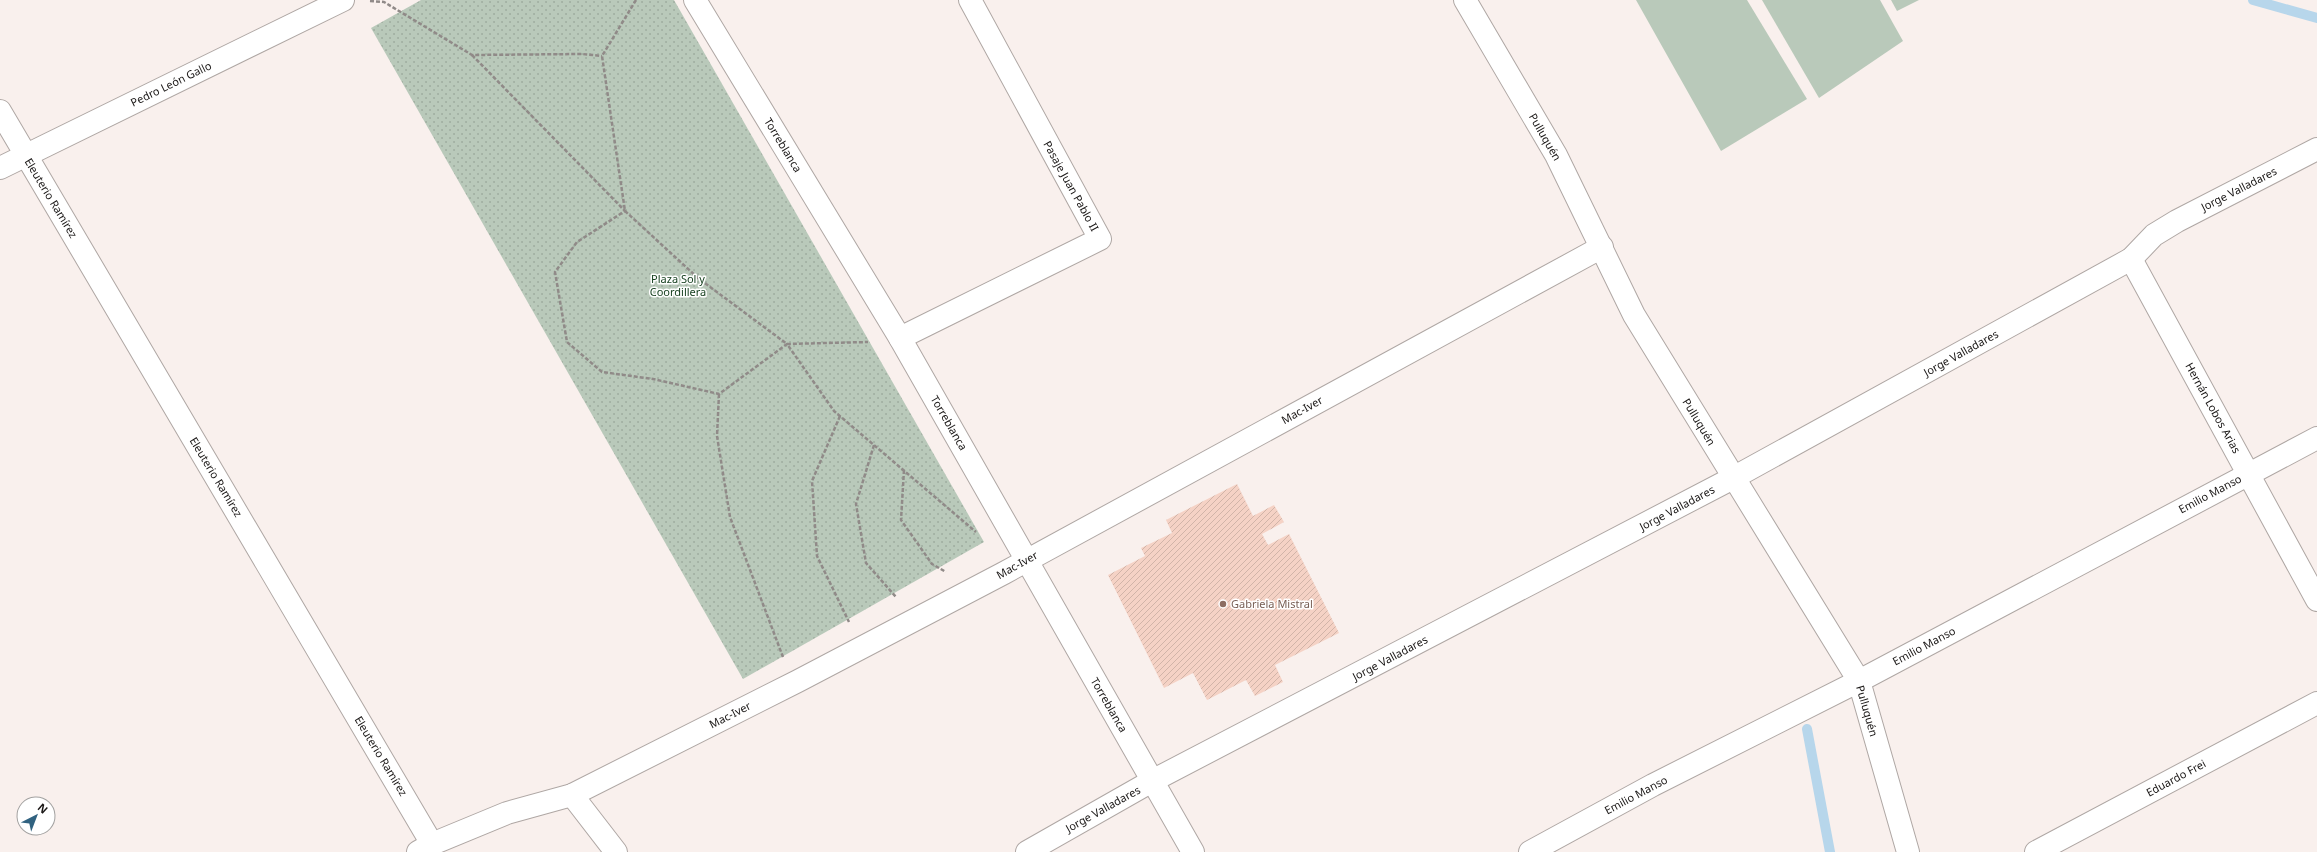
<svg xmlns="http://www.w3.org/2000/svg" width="2317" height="852" viewBox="0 0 2317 852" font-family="'Noto Sans',sans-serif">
  <defs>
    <pattern id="grass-dots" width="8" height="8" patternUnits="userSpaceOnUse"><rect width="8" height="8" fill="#b9c9ba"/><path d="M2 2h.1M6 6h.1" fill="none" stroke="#9eac9f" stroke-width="1.8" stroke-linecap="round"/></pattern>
    <pattern id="building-hatch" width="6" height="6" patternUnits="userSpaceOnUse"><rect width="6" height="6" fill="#f5d2c5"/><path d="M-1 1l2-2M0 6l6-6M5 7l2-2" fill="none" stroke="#d1b4a8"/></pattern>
  </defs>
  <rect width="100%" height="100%" fill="#f9f0ed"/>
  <polygon fill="url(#grass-dots)" points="421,0 674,0 984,542 743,679 371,28"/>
  <g fill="#b9c9ba">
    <polygon points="1636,0 1747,0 1807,99 1721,151"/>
    <polygon points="1762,0 1880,0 1903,41 1819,98"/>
    <polygon points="1891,0 1919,0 1897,11"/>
  </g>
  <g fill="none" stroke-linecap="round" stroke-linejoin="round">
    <g stroke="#b7d6eb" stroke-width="10">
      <polyline points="2253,0 2317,18"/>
      <polyline points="1807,729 1830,852"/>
    </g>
  </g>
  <polygon fill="url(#building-hatch)" points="1237,484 1253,516 1274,505 1284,522 1262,534 1268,545 1289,534 1339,633 1275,665 1283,682 1255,696 1246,680 1207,700 1193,673 1164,688 1108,575 1145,556 1141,548 1172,533 1166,520"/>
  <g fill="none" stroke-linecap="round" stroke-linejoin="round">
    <defs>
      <g id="minor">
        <polyline points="695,0 900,338 1193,852"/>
        <polyline points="1465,0 1556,155 1634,315 1859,681 1908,852"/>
        <polyline points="0,111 432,844"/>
        <polyline points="0,168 343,0"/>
        <polyline points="2131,259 2317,600"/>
        <polyline points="900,338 1100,239 970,0"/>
        <polyline points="572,795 616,852"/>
        <polyline points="418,852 432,844 507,813 572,795 798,681 1004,573 1602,247"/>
        <polyline points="1027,852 1152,781 1733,478 2131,259 2154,235 2177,221 2317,149"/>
        <polyline points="1530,852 1653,785 1859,681 2317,438"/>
        <polyline points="2036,852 2317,703"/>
      </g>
    </defs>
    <use href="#minor" stroke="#afa7a4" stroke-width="24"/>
    <g stroke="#908a88" stroke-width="2.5" stroke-dasharray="4 2" stroke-linecap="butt">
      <polyline points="636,0 602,56 625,211 698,278 787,344 868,342"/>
      <polyline points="370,1 384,2 472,55 582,54 602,56"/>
      <polyline points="472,55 625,211 577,242 555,272 567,342 602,372 653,379 719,394 787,344 834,411 976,532"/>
      <polyline points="719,394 717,436 730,517 783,657"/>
      <polyline points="840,416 812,481 817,556 849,622"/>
      <polyline points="874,445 856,504 866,563 896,597"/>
      <polyline points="904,470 901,520 932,564 946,572"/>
    </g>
    <use href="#minor" stroke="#fff" stroke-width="22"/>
  </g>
  <circle fill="#8d6e63" stroke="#fff" stroke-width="1.5" cx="1223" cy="604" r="4"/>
  <g text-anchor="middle" stroke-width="3" stroke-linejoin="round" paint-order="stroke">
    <g font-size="11" fill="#191615" stroke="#fff">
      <text transform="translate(171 84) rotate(-26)" y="4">Pedro León Gallo</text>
      <text transform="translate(1545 137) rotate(60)" y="4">Pulluquén</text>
      <text transform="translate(783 145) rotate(59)" y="4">Torreblanca</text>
      <text transform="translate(1071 186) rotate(61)" y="4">Pasaje Juan Pablo II</text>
      <text transform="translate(2239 189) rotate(-27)" y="4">Jorge Valladares</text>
      <text transform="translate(51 198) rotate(59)" y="4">Eleuterio Ramírez</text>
      <text transform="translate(1961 353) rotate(-29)" y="4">Jorge Valladares</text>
      <text transform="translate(2213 408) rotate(61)" y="4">Hernán Lobos Arias</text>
      <text transform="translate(1302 410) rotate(-29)" y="4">Mac-Iver</text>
      <text transform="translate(1699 422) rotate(59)" y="4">Pulluquén</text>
      <text transform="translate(949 423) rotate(60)" y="4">Torreblanca</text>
      <text transform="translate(216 477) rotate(59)" y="4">Eleuterio Ramírez</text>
      <text transform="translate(2210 494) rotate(-28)" y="4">Emilio Manso</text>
      <text transform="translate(1677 508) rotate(-28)" y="4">Jorge Valladares</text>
      <text transform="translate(1017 565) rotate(-29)" y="4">Mac-Iver</text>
      <text transform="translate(1924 646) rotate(-28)" y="4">Emilio Manso</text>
      <text transform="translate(1390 658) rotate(-28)" y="4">Jorge Valladares</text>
      <text transform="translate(1109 705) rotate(60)" y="4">Torreblanca</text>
      <text transform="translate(1867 711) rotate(74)" y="4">Pulluquén</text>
      <text transform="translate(730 715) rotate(-27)" y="4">Mac-Iver</text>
      <text transform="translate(381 756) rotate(59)" y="4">Eleuterio Ramírez</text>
      <text transform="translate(2176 778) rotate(-28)" y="4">Eduardo Frei</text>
      <text transform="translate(1636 795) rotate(-28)" y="4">Emilio Manso</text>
      <text transform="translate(1103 809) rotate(-29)" y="4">Jorge Valladares</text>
    </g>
    <g font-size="11" fill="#174120" stroke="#fff">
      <text x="678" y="283">Plaza Sol y<tspan x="678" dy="13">Coordillera</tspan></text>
    </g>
    <g font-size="11" fill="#785e54" stroke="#fff" text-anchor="start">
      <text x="1231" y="608">Gabriela Mistral</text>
    </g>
  </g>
  <g transform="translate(36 816) rotate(42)"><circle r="19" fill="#ffffff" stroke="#a3a2a1"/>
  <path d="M0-3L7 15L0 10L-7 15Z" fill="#316280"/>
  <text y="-6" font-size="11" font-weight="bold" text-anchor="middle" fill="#191615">N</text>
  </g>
</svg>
